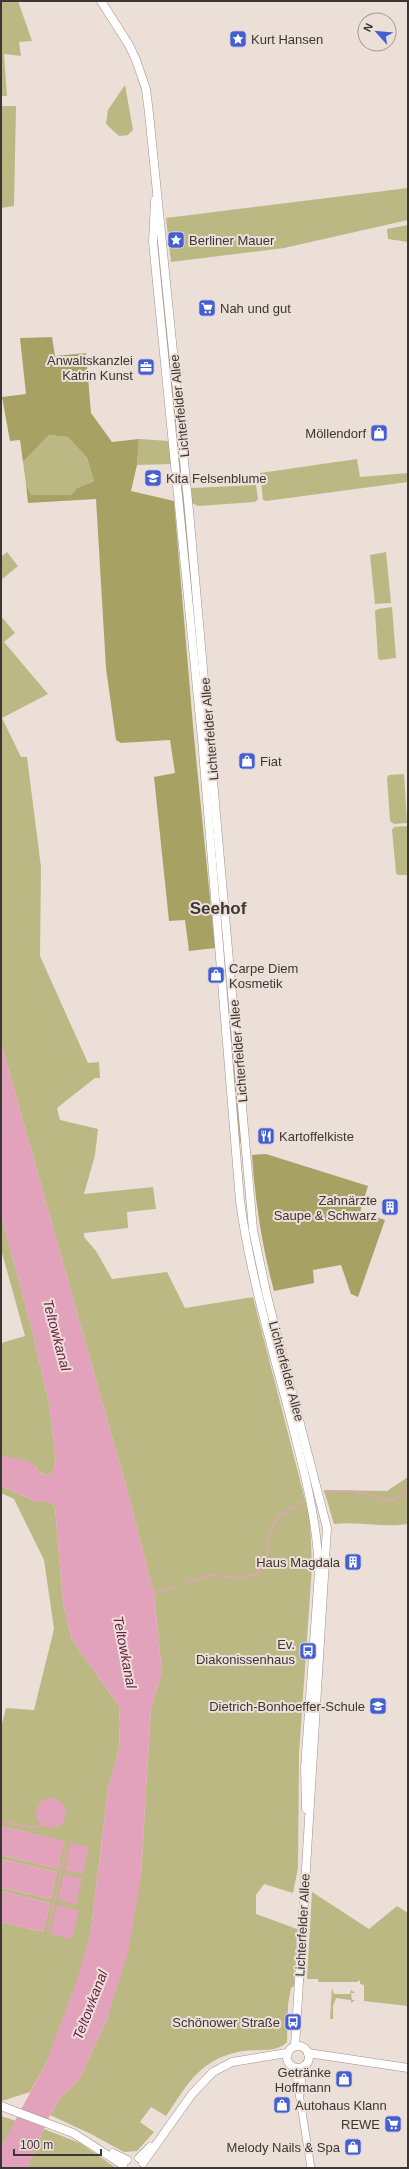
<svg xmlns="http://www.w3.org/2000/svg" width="409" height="2169" viewBox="0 0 409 2169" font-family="Arial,sans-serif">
  <rect width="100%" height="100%" fill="#ecdfd8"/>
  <g fill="#bcb883">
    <polygon points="1,1 18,1 32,41 19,42 21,56 4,54 7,96 1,96"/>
    <polygon points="125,85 133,130 128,135 119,136 106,124 108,110"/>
    <polygon points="1,106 16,106 14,206 1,208"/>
    <polygon points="408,188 408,220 284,248 171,262 166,218"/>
    <polygon points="408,225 408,242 388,239 387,229"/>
    <polygon points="159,274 163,274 178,422 174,422"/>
    <polygon points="49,435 68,437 87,458 94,481 77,488 71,495 31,495 26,484 23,462"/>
    <polygon points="178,436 205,728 175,441"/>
    <polygon points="139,439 169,441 172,464 137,465"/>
    <polygon points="357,459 360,477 408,473 408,482 266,501 263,500 260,473"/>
    <polygon points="256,485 258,499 255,502 198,506 192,503 191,488"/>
    <polygon points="7,552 18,566 1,580 1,557"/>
    <polygon points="386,552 391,603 375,604 370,555"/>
    <polygon points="392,607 396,658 380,660 378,658 375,611 378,609"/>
    <path d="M1 616 15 633 4 642 48 694 2 718 21 757H27L41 867 40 956 88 1063 99 1062 100 1078H95L57 1108 60 1120 98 1129 95 1155 84 1194 153 1187 156 1209 127 1212 128 1228 84 1233V1237L96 1251 112 1279 167 1272 185 1308 253 1297 310 1519 312 1567 299 1754 298 1868 293 1893 264 1884 256 1895V1914L297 1929 294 1986 291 1988 288 2005 287 2042C277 2053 258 2049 243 2051 231 2053 219 2057 209 2064 191 2075 178 2099 166 2116L151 2107 140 2122 154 2132 137 2151 124 2152 91 2134 50 2115 62 2096 79 2080 107 2019 141 1875 151 1707 162 1672 154 1594 131 1504 1 1043Z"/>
    <polygon points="404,774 407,823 394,824 390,821 387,778 389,775"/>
    <polygon points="408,826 408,875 398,875 396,873 392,830 394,827"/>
    <polygon points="224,956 242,1143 241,1144 238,1139"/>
    <polygon points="1,1215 32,1329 49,1404 56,1463 51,1474 47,1475 39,1472 35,1466 1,1455 1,1343 25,1336 1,1249"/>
    <path d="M408 1477V1524C383 1528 358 1521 334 1524L324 1490 387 1491Z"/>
    <polygon points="1,1486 37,1502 50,1502 55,1507 63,1603 72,1640 119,1706 120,1724 119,1749 108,1789 91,1930 85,1954 78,1980 46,2063 30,2092 2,2101 1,1922 43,1932 50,1903 1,1891 1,1888 51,1899 57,1872 1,1859 1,1855 58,1869 64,1841 1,1826 1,1728 6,1708 34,1710 54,1629 44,1560 14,1499 1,1493"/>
    <polygon points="312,1892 369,1929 397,1906 408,1913 408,2006 364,2001 364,1985 360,1984 360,1980 357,1982 318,1982 318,1979 307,1979"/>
    <polygon points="332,1988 334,1994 350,1994 351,1990 355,1993 351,1993 352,2000 355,2000 351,2003 351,2000 336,1998 333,2006 333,2019 330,2019"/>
    <polygon points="1,2116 16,2121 1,2147"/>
    <polygon points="44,2129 80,2143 116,2168 27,2168"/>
  </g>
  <g fill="#a7a264">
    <polygon points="52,337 55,356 86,353 91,413 112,442 139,439 137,465 131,491 174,501 194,737 215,948 189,951 185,920 169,921 154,777 175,773 170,740 121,743 116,740 106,668 96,499 28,503 26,484 31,495 71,495 77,488 94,481 87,458 68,437 49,435 23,462 20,440 10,441 2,397 26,394 20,338"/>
    <path d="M266 1154 368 1186 360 1212 385 1220 358 1297 351 1294 341 1265 313 1270 314 1283 274 1291C262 1246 255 1202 252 1155Z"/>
  </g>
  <g fill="#e2a2bc">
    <path d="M1 1043 131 1504 154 1594 162 1672 151 1707 141 1875 128 1953 107 2019 79 2080 62 2096 50 2115 27 2168H1V2147L46 2063 77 1980 91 1930 108 1789 119 1749 120 1724 119 1706 72 1640 63 1603 55 1507 50 1502H37L1 1486V1455C16 1460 31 1457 39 1472L47 1475 51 1474 56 1463 49 1404 32 1329 1 1215Z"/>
    <circle cx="51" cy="1813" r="15"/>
    <polygon points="1,1826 65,1841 58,1869 1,1855"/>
    <polygon points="71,1843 89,1847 83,1874 65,1870"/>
    <polygon points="1,1859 57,1872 51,1899 1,1888"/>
    <polygon points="64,1874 82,1878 76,1905 58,1900"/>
    <polygon points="1,1891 50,1903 43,1932 1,1922"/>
    <polygon points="57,1905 79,1910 72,1939 50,1934"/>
  </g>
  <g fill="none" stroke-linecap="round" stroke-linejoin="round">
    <g stroke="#e2a2bc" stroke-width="1.5">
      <path d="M325 1493C336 1491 348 1490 359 1492 382 1496 385 1511 408 1490"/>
      <polyline points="187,1583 210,1575 237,1578 256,1574 266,1561 269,1535 279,1515 303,1502"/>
      <polyline points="152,1594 175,1587"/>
      <polyline points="1,1821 32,1828 42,1825"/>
      <polyline points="47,1932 67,1846"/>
    </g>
    <defs>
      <g id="tertiary">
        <polyline points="295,2068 311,2168"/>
        <polyline points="301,2092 302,2067"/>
      </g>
      <g id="secondary">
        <polyline points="101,1 129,45 136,60 146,89 149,113 189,511 253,1230 267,1296 327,1528 295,2046"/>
        <path d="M155 200 153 242 202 739 240 1201C250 1275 272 1347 291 1420 304 1470 317 1519 319 1572L305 1768 306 1809"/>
        <circle cx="298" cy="2057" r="11"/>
        <polyline points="308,2053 408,2068"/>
        <polyline points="1,2106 73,2133 123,2165"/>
        <polyline points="113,2153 127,2160"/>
        <polyline points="139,2158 150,2147"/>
        <polyline points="143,2163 192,2094 213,2072 232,2062 287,2053"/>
      </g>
    </defs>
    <use href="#tertiary" stroke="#9f928c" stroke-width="8"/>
    <use href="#secondary" stroke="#9f928c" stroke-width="9"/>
    <use href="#tertiary" stroke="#fff" stroke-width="7"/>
    <use href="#secondary" stroke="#fff" stroke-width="8"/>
  </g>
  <defs>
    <symbol id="sight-square" viewBox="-11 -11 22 22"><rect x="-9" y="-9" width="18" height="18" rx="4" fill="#435fd2" stroke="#ecdfd8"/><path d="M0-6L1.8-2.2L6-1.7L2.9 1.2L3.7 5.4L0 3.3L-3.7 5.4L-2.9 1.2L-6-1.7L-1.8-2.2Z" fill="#fff"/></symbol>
    <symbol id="supermarket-square" viewBox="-11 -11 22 22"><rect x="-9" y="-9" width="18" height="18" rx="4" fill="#435fd2" stroke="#ecdfd8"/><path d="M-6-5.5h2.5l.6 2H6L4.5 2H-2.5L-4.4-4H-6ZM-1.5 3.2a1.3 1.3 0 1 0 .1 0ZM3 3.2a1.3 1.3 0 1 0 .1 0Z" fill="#fff"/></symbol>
    <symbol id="office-square" viewBox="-11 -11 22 22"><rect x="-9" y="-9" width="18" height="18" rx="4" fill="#435fd2" stroke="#ecdfd8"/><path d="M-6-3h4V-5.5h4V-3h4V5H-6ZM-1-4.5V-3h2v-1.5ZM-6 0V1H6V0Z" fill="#fff"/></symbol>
    <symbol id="shop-square" viewBox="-11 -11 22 22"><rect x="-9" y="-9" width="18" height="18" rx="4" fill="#435fd2" stroke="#ecdfd8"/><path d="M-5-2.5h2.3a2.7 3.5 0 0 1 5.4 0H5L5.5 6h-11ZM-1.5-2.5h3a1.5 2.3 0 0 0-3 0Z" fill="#fff"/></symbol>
    <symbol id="school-square" viewBox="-11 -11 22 22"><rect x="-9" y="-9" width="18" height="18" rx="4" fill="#435fd2" stroke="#ecdfd8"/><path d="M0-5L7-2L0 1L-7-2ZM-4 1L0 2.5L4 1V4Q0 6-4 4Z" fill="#fff"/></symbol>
    <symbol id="restaurant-square" viewBox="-11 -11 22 22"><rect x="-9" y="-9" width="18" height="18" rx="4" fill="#435fd2" stroke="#ecdfd8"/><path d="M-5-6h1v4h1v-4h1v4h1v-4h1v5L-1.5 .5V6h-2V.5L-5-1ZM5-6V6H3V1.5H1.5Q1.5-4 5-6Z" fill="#fff"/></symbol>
    <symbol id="building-square" viewBox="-11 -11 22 22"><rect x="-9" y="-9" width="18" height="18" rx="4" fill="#435fd2" stroke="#ecdfd8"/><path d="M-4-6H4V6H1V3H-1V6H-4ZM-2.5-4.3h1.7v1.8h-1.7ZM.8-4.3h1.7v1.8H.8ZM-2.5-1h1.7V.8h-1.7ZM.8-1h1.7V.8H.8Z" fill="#fff"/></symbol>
    <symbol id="bus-square" viewBox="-11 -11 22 22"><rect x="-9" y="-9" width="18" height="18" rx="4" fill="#435fd2" stroke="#ecdfd8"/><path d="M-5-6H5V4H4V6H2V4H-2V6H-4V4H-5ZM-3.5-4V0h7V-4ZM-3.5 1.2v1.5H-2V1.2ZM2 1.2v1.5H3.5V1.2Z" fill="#fff"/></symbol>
  </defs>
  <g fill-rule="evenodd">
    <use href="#sight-square" x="228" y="29" width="20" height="20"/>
    <use href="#sight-square" x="166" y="230" width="20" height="20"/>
    <use href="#supermarket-square" x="197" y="298" width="20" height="20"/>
    <use href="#office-square" x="136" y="357" width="20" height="20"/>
    <use href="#shop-square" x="369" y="423" width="20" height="20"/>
    <use href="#school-square" x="143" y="468" width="20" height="20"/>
    <use href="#shop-square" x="237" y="751" width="20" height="20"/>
    <use href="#shop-square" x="206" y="965" width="20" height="20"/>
    <use href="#restaurant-square" x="256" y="1126" width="20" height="20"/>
    <use href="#building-square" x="380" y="1197" width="20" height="20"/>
    <use href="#building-square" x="343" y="1552" width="20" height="20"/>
    <use href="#bus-square" x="298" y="1641" width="20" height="20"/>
    <use href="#school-square" x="368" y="1696" width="20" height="20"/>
    <use href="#bus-square" x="283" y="2012" width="20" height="20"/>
    <use href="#shop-square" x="334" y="2069" width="20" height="20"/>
    <use href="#shop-square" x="272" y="2095" width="20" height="20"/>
    <use href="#supermarket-square" x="383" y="2114" width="20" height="20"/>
    <use href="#shop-square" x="343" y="2137" width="20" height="20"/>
  </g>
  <g text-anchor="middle" stroke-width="4" stroke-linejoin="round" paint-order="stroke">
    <g font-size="13" fill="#3c3634" stroke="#ecdfd8" text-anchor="end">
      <text x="251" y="44" text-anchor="start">Kurt Hansen</text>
      <text x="189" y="245" text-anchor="start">Berliner Mauer</text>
      <text x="220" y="313" text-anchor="start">Nah und gut</text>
      <text x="133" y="365">Anwaltskanzlei<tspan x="133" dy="15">Katrin Kunst</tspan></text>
      <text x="366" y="438">Möllendorf</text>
      <text x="166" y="483" text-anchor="start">Kita Felsenblume</text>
      <text x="260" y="766" text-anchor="start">Fiat</text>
      <text x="229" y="973" text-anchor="start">Carpe Diem<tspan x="229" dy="15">Kosmetik</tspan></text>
      <text x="279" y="1141" text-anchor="start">Kartoffelkiste</text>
      <text x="377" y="1205">Zahnärzte<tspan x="377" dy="15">Saupe &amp; Schwarz</tspan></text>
      <text x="340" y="1567">Haus Magdala</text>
      <text x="295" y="1649">Ev.<tspan x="295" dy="15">Diakonissenhaus</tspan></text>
      <text x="365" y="1711">Dietrich-Bonhoeffer-Schule</text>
      <text x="280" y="2027">Schönower Straße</text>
      <text x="331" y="2077">Getränke<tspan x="331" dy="15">Hoffmann</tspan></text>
      <text x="295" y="2110" text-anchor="start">Autohaus Klann</text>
      <text x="380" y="2129">REWE</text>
      <text x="340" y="2152">Melody Nails &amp; Spa</text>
    </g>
    <g font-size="13" fill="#3c3634" stroke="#ecdfd8">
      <text transform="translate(179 406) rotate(-96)" y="5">Lichterfelder Allee</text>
      <text transform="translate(209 729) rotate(-95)" y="5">Lichterfelder Allee</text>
      <text transform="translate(238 1051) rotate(-95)" y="5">Lichterfelder Allee</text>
      <text transform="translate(287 1371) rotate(75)" y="5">Lichterfelder Allee</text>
      <text transform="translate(302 1925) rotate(-87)" y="5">Lichterfelder Allee</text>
    </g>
    <g font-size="14" font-style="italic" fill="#6c2247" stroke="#ecdfd8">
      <text transform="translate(57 1335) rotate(75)" y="5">Teltowkanal</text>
      <text transform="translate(125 1652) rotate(79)" y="5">Teltowkanal</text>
      <text transform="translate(90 2005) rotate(-69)" y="5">Teltowkanal</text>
    </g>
    <g font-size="17" font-weight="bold" fill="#3c3634" stroke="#ecdfd8">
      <text x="218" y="914">Seehof</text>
    </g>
  </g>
  <rect width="409" height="2169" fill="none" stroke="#3c3634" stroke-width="4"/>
  <g transform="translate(377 32) rotate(297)"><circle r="19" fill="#ecdfd8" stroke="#a69b96"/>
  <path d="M0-3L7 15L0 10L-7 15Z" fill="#435fd2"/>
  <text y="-6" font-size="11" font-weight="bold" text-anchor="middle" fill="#3c3634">N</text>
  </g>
  <path d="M14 2149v6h87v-6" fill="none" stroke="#3c3634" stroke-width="2"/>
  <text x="20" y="2149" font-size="12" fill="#3c3634" stroke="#ecdfd8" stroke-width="3" paint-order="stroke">100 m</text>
</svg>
